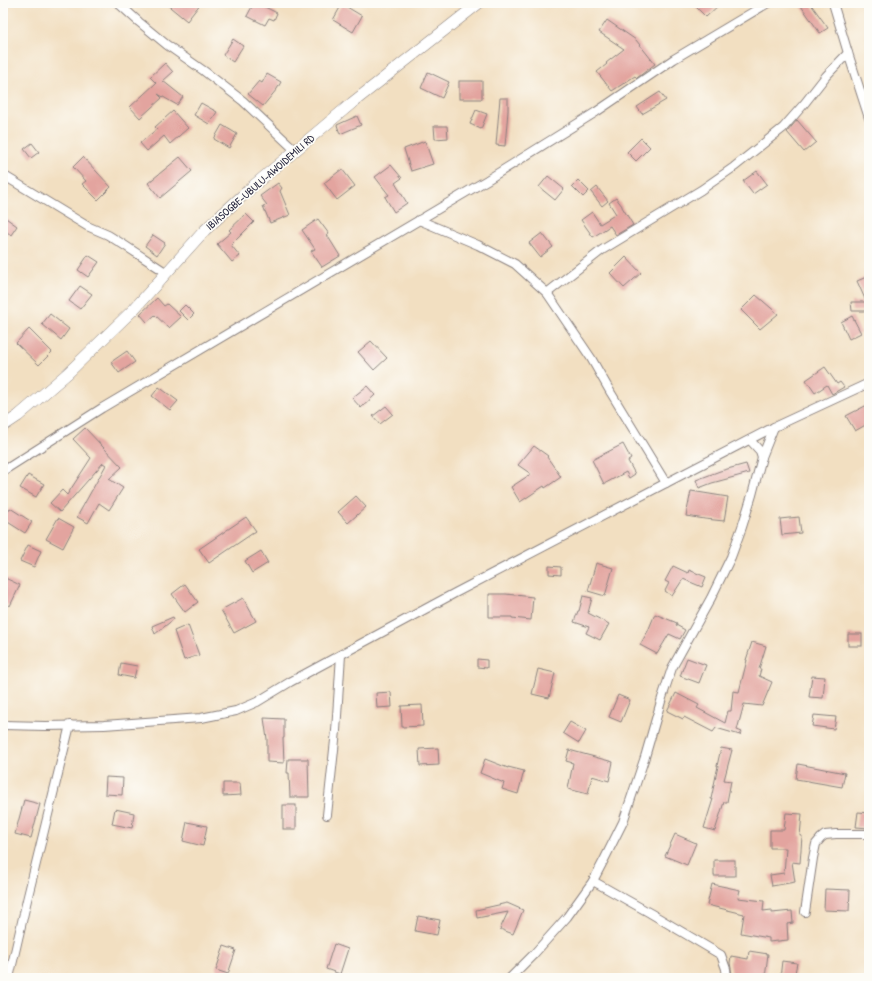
<svg xmlns="http://www.w3.org/2000/svg" width="872" height="981" viewBox="0 0 872 981" font-family="'Patrick Hand',sans-serif">
  <rect width="100%" height="100%" fill="#fdfcf7"/>
  <filter id="ink" filterUnits="userSpaceOnUse"><feTurbulence type="fractalNoise" baseFrequency=".025" numOctaves="2"/><feDisplacementMap in="SourceGraphic" scale="8" xChannelSelector="R" yChannelSelector="G"/><feConvolveMatrix kernelMatrix="1 2 1 2 8 2 1 2 1" color-interpolation-filters="sRGB"/></filter>
  <filter id="wash" filterUnits="userSpaceOnUse"><feTurbulence type="fractalNoise" baseFrequency=".012" numOctaves="4" result="noise"/><feDisplacementMap in="SourceGraphic" scale="16" xChannelSelector="R" yChannelSelector="G"/><feGaussianBlur stdDeviation="0.9" result="paint"/><feColorMatrix in="noise" values="0 0 0 0 0 0 0 0 0 0 0 0 0 0 0 0 0 1.4 0 .05"/><feComposite in="paint" operator="in"/></filter>
  <g filter="url(#wash)">
    <rect width="100%" height="100%" fill="#f2dfc1"/>
    <g id="blocks">
      <g fill="#e3a49f">
        <polygon points="165,3 201,3 187,21"/>
        <polygon points="254,3 257,3 277,13 274,20 269,18 265,25 247,16"/>
        <polygon points="692,3 721,3 706,17"/>
        <polygon points="805,3 810,3 828,28 820,33 801,6"/>
        <polygon points="342,4 362,16 353,32 333,20"/>
        <polygon points="607,20 636,40 655,64 637,78 635,76 612,91 597,72 607,64 606,63 624,49 599,32"/>
        <polygon points="233,39 243,46 233,62 223,55"/>
        <polygon points="165,63 173,72 163,81 183,97 177,105 158,94 162,98 140,118 130,107 156,83 150,77"/>
        <polygon points="428,72 449,82 442,98 421,88"/>
        <polygon points="267,74 281,82 277,89 263,106 248,94 259,81 262,83"/>
        <rect x="459" y="81" width="23" height="18"/>
        <polygon points="660,92 666,100 642,114 637,107"/>
        <polygon points="500,98 508,98 508,111 505,146 496,145"/>
        <polygon points="201,103 217,112 209,124 194,115"/>
        <polygon points="476,110 487,114 481,129 470,124"/>
        <polygon points="173,111 188,128 170,144 164,136 147,151 140,143 157,129 155,127"/>
        <polygon points="357,116 361,125 340,134 337,125"/>
        <polygon points="797,120 816,142 804,152 787,132"/>
        <polygon points="222,125 237,134 229,148 214,139"/>
        <polygon points="434,126 447,126 448,138 435,139"/>
        <polygon points="641,138 650,147 636,161 627,152"/>
        <polygon points="425,141 433,164 411,171 404,149"/>
        <polygon points="32,143 39,152 31,158 24,149"/>
        <polygon points="83,157 111,187 98,200 82,184 86,181 73,167"/>
        <polygon points="180,157 192,171 160,198 148,183"/>
        <polygon points="391,165 402,178 395,183 407,203 394,212 385,197 389,195 375,177"/>
        <polygon points="342,169 355,186 337,200 324,183"/>
        <polygon points="757,171 767,184 753,194 743,181"/>
        <polygon points="548,176 564,189 555,200 539,187"/>
        <polygon points="578,180 589,191 583,197 572,186"/>
        <polygon points="278,183 282,188 280,191 290,215 270,223 263,206 267,205 260,196"/>
        <polygon points="597,187 608,201 602,206 591,192"/>
        <polygon points="616,198 622,206 622,207 633,225 616,235 610,226 593,237 581,220 592,212 600,224 616,214 609,203"/>
        <polygon points="246,214 254,222 231,245 240,256 232,262 217,244 231,232 229,230"/>
        <polygon points="3,216 17,226 11,235 3,229"/>
        <polygon points="318,219 329,234 327,235 340,256 322,267 311,251 315,249 302,230"/>
        <polygon points="542,233 553,247 540,257 529,243"/>
        <polygon points="153,235 165,243 157,255 145,246"/>
        <polygon points="88,255 99,262 88,277 78,270"/>
        <polygon points="626,257 641,273 624,288 610,273"/>
        <polygon points="869,276 869,308 857,281"/>
        <polygon points="80,286 92,294 80,309 69,301"/>
        <polygon points="756,295 778,314 760,329 741,310"/>
        <polygon points="157,298 164,306 167,304 181,317 169,328 155,315 147,322 140,314"/>
        <polygon points="851,302 866,302 866,311 852,311"/>
        <polygon points="185,305 194,314 188,320 179,311"/>
        <polygon points="50,314 69,329 61,340 42,324"/>
        <polygon points="852,316 861,333 849,339 841,322"/>
        <polygon points="29,329 52,352 39,365 16,343"/>
        <polygon points="371,341 387,358 374,370 358,352"/>
        <polygon points="127,351 135,362 119,373 111,362"/>
        <polygon points="825,367 837,384 840,382 844,387 832,394 827,385 815,393 806,380"/>
        <polygon points="367,386 375,395 361,408 352,398"/>
        <polygon points="159,387 178,401 170,410 152,396"/>
        <polygon points="869,404 869,423 855,431 846,416"/>
        <polygon points="386,406 393,414 380,424 373,416"/>
        <polygon points="85,428 122,467 109,479 123,488 109,510 99,503 88,523 77,517 106,465 103,463 60,512 50,503 62,490 67,495 91,458 73,439"/>
        <polygon points="623,444 631,459 628,461 635,474 629,478 626,472 604,484 592,460"/>
        <polygon points="534,446 548,456 547,457 561,477 545,488 544,486 520,502 511,487 531,474 518,465"/>
        <polygon points="746,464 749,473 712,483 699,488 696,480 720,471"/>
        <polygon points="28,475 44,484 36,497 20,488"/>
        <polygon points="691,491 728,497 724,521 705,519 686,516"/>
        <polygon points="356,496 366,507 348,523 338,512"/>
        <polygon points="10,508 32,522 25,533 3,519"/>
        <polygon points="246,517 256,531 209,563 199,549"/>
        <polygon points="799,517 801,533 782,535 780,519"/>
        <polygon points="58,518 74,527 63,548 46,539"/>
        <polygon points="28,545 41,551 34,567 20,561"/>
        <polygon points="261,551 268,563 252,573 245,561"/>
        <polygon points="596,563 613,568 605,596 588,591"/>
        <polygon points="549,566 561,567 561,575 549,574"/>
        <polygon points="673,566 688,573 689,570 706,577 702,587 683,579 672,596 665,591 669,583 665,581"/>
        <polygon points="3,577 20,585 10,606 3,603"/>
        <polygon points="185,584 198,602 185,612 172,594"/>
        <polygon points="489,594 506,594 533,597 531,620 512,618 512,617 489,617"/>
        <polygon points="583,596 592,598 588,613 609,624 600,640 586,633 589,627 574,622 578,611 579,611"/>
        <polygon points="243,598 256,621 234,633 221,610"/>
        <polygon points="655,614 677,623 676,625 685,630 680,639 669,634 657,654 640,645 648,631"/>
        <polygon points="173,617 174,619 155,634 152,626"/>
        <polygon points="188,625 199,655 184,660 174,631"/>
        <rect x="848" y="634" width="14" height="12"/>
        <polygon points="752,642 766,646 759,669 761,669 759,676 772,682 762,706 744,704 737,730 742,732 740,735 716,728 713,732 684,717 683,719 667,711 676,693 699,705 697,708 725,723 728,711 731,711 733,691 739,692 747,660 746,660"/>
        <polygon points="687,658 706,665 699,683 680,676"/>
        <polygon points="477,659 487,660 487,668 477,667"/>
        <polygon points="121,663 137,666 134,678 119,675"/>
        <polygon points="538,669 555,673 549,698 532,694"/>
        <polygon points="812,676 825,677 823,698 809,697"/>
        <polygon points="391,692 392,707 377,708 376,693"/>
        <polygon points="618,695 630,700 621,722 609,717"/>
        <polygon points="422,705 423,726 402,727 401,706"/>
        <polygon points="814,715 836,717 834,729 812,726"/>
        <polygon points="264,718 284,719 284,738 283,738 284,763 267,762 267,739"/>
        <polygon points="570,722 586,731 579,743 563,733"/>
        <polygon points="438,748 439,765 420,766 419,749"/>
        <polygon points="721,748 732,750 724,780 731,781 727,802 724,802 715,831 704,828 713,799 711,799 718,766 717,766"/>
        <polygon points="569,750 613,762 609,781 592,776 588,794 568,789 573,763 566,761"/>
        <polygon points="288,759 308,759 309,797 290,797 289,773 287,773"/>
        <polygon points="485,759 508,768 508,767 524,771 518,794 502,789 504,783 480,773"/>
        <polygon points="798,764 845,773 842,787 796,779"/>
        <polygon points="106,777 123,778 122,795 105,794"/>
        <polygon points="223,783 240,783 241,795 223,796"/>
        <polygon points="24,800 40,804 31,838 15,834"/>
        <rect x="283" y="805" width="13" height="24"/>
        <polygon points="115,809 134,813 132,828 112,824"/>
        <polygon points="858,812 869,813 869,828 856,827"/>
        <polygon points="786,813 802,814 800,836 802,836 800,863 792,862 795,882 772,886 770,875 784,873 786,848 770,848 770,830 784,830"/>
        <polygon points="187,822 207,826 203,846 183,841"/>
        <polygon points="675,834 696,843 687,865 665,856"/>
        <rect x="714" y="860" width="21" height="16"/>
        <polygon points="712,884 740,890 738,898 764,901 763,911 772,910 772,913 792,911 793,923 787,924 788,940 769,942 769,938 741,933 744,914 707,905"/>
        <polygon points="825,889 850,890 849,911 824,910"/>
        <polygon points="507,903 523,910 513,934 500,929 508,912 477,918 476,910"/>
        <polygon points="418,916 440,920 437,935 415,931"/>
        <polygon points="334,944 348,949 340,974 326,969"/>
        <polygon points="224,946 236,950 228,974 216,970"/>
        <polygon points="749,951 768,954 765,978 742,978 743,976 732,974 730,963 731,956 748,959"/>
        <polygon points="782,961 797,963 794,978 780,978"/>
      </g>
    </g>
  </g>
  <g filter="url(#ink)">
    <use href="#blocks" fill-opacity="0" stroke="#8a807e" stroke-width="1"/>
    <g fill="none" stroke-linecap="round" stroke-linejoin="round">
      <defs>
        <g id="street">
          <polyline points="118,3 139,22 167,45 204,71 243,101 295,150"/>
          <polyline points="833,3 848,53 869,118"/>
          <polyline points="3,175 87,226 108,235 124,245 167,273"/>
          <polyline points="419,220 478,245 515,264 547,293 591,358 611,393 666,483"/>
          <polyline points="547,293 602,250 701,190 734,167 783,128 804,104 826,76 848,53"/>
          <polyline points="750,440 760,451 762,457"/>
          <polyline points="3,471 102,408 487,180 596,112 674,59 768,3"/>
          <polyline points="3,725 45,726 104,725 201,718 236,711 257,702 290,682 455,593 666,483 774,427 869,383"/>
          <polyline points="327,815 336,731 341,655"/>
          <polyline points="593,881 650,913 721,955 726,969 727,978"/>
          <polyline points="805,912 813,858 816,844 821,838 825,835 836,834 869,834"/>
          <polyline points="9,978 27,900 70,725"/>
          <polyline points="510,978 533,955 567,917 593,881 604,860 623,822 645,757 662,698 672,668 711,598 731,557 742,527 752,495 762,457 774,427"/>
        </g>
        <polyline id="secondary" points="3,426 18,416 68,373 134,309 205,230 253,186 352,103 479,3"/>
      </defs>
      <use href="#street" stroke="#8a807e" stroke-width="10"/>
      <use href="#secondary" stroke="#8a807e" stroke-width="12"/>
      <use href="#street" stroke="#fff" stroke-width="8"/>
      <use href="#secondary" stroke="#fff" stroke-width="11"/>
    </g>
  </g>
  <g text-anchor="middle" stroke-width="3.5" stroke-linejoin="round" paint-order="stroke">
    <g font-size="11" fill="#22223b" stroke="#fdfcf7">
      <text transform="translate(260 182) rotate(-41)" y="4">IBIASOGBE-UBULU-AWOIDEMILI RD</text>
    </g>
  </g>
  <rect width="872" height="981" fill="none" stroke="#fdfcf7" stroke-width="16"/>
</svg>
